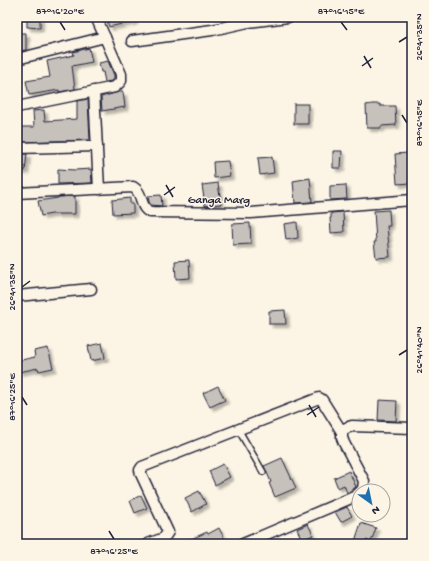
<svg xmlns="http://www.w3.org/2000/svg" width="429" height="561" viewBox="0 0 429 561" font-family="'Gochi Hand',sans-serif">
  <defs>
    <filter id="shadow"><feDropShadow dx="3.5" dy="3.5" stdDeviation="1" flood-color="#0004"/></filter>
  </defs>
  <rect width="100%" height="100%" fill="#fcf5e5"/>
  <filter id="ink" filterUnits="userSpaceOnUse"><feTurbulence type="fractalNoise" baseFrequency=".025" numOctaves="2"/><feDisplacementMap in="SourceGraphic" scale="8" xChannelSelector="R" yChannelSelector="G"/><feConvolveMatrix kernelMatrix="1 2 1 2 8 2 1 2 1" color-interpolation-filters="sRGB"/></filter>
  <g filter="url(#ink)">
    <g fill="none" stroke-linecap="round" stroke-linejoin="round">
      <polyline stroke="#78757e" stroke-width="3.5" points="406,544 412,534"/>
    </g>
    <g fill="#c6c1bb" stroke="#22223b" filter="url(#shadow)">
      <polygon points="27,17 40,17 40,28 27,27"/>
      <polygon points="106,17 134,17 134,21 109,27"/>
      <polygon points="17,33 26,33 26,50 17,51"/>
      <polygon points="89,48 92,62 72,66 75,89 59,92 59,90 29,95 26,81 50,77 47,61 74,55 73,52"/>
      <polygon points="108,61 114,75 114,78 112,81 105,82 103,72 101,72 99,63"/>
      <polygon points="119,92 123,92 125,107 102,111 101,97"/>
      <polygon points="88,99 90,140 17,142 17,127 34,127 33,111 44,110 45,121 77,119 77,101"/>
      <rect x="294" y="104" width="14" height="20"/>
      <polygon points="372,104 380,104 380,106 395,106 396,125 381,126 381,128 367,128 366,105"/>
      <polygon points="333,151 342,151 341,168 333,168"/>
      <polygon points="408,153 409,168 412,168 412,183 397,184 395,154"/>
      <polygon points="17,154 27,154 25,171 17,170"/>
      <polygon points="272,157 274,173 260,175 258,158"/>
      <polygon points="228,161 230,176 214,178 213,162"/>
      <polygon points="58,169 75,170 91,169 92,183 58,184"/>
      <polygon points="310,178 312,202 295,203 293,181"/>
      <polygon points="218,183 221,204 205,206 202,185"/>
      <polygon points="346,185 347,199 330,200 330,186"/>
      <polygon points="161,195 162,206 151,205 149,202 148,196"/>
      <polygon points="75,196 75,214 52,214 41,216 38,201 58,198 58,197"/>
      <polygon points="130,198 130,204 133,204 133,213 113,214 112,200"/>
      <polygon points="389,210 390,226 387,226 390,257 376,258 374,242 376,242 374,211"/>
      <polygon points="343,212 344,232 331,233 330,218 331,218 331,213"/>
      <polygon points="297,222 298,238 286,240 284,224"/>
      <polygon points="250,223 251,244 233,245 232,224"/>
      <polygon points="189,260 190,278 176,279 175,261"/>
      <polygon points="285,310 286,324 269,324 269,311"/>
      <polygon points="102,343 105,358 91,361 88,346"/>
      <polygon points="48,348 53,368 39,371 38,368 19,372 17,361 35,357 34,351"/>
      <polygon points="218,386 225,400 210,407 203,393"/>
      <polygon points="379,400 397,401 396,421 378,420"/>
      <polygon points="282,458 296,488 275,497 269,483 271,482 264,466"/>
      <polygon points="223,464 230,477 215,485 209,471"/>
      <polygon points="349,471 356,487 347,493 344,485 338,488 334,478"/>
      <polygon points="199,491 206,504 192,512 185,498"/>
      <polygon points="141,495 147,508 135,513 130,501"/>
      <polygon points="347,507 352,516 341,522 335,512"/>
      <polygon points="361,523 376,528 371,542 366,540 362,544 354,544"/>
      <polygon points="308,524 313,535 302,540 297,529"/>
      <polygon points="219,528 227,544 180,544 207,532 208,534"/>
    </g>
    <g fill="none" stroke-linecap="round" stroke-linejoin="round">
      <defs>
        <polyline id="service" points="238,429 263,472"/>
        <g id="minor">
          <polyline points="248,22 288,17"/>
          <polyline points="132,41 212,30 248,22 247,17"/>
          <polyline points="17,59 105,37"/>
          <polyline points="94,91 99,189"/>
          <polyline points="17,107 115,87 121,81 121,74 96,17"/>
          <polyline points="17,148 97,146"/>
          <path d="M17 193 133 187C144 193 139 208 150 212L251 213 412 200"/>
          <polyline points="17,296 91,289"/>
          <polyline points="361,491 363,489 364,481 344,443 342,438 342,432 346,428 352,426 412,428"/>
          <polyline points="148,544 164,538 168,532 141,474 140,470 142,467 319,398 322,400 342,432"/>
          <polyline points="243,544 356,496 359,493"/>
        </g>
      </defs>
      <use href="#service" stroke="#22223b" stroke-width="8"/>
      <use href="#minor" stroke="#22223b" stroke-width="13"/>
      <use href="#service" stroke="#fcf5e5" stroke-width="5"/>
      <use href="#minor" stroke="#fcf5e5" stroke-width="10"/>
    </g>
  </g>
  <path fill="none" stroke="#22223b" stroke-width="1.5" d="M60 22 65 30M341 22 347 30M399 42 407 37M364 56 371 68M362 66 373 58M402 115 407 123M166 185 173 197M164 195 175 187M22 287 30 281M399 355 407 350M22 397 27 405M309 405 316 417M307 415 319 407M109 531 114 539"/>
  <g text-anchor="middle" stroke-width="3" stroke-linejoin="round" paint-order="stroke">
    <g font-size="12" fill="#22223b" stroke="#fcf5e5">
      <text x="219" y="203">Ganga Marg</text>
    </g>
  </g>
  <rect width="429" height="561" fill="none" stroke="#fcf5e5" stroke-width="44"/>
  <g transform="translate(371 503) rotate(147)"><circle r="19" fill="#fcf5e5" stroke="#a5a1a1"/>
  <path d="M0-3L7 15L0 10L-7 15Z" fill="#1f6fb2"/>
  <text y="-6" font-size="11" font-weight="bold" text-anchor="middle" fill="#22223b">N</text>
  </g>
  <rect x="22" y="22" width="385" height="517" fill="none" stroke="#22223b" stroke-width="1.5"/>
  <g font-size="10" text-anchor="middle" fill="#22223b">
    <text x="60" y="14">87°16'20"E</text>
    <text x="341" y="14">87°16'15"E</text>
    <text transform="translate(418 37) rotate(-90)" y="4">26°41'35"N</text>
    <text transform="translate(418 123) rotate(-90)" y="4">87°16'15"E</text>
    <text transform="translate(11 287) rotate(-90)" y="4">26°41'35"N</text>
    <text transform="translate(418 350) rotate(-90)" y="4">26°41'40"N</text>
    <text transform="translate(11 397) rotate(-90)" y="4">87°16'25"E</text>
    <text x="114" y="554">87°16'25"E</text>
  </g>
</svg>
